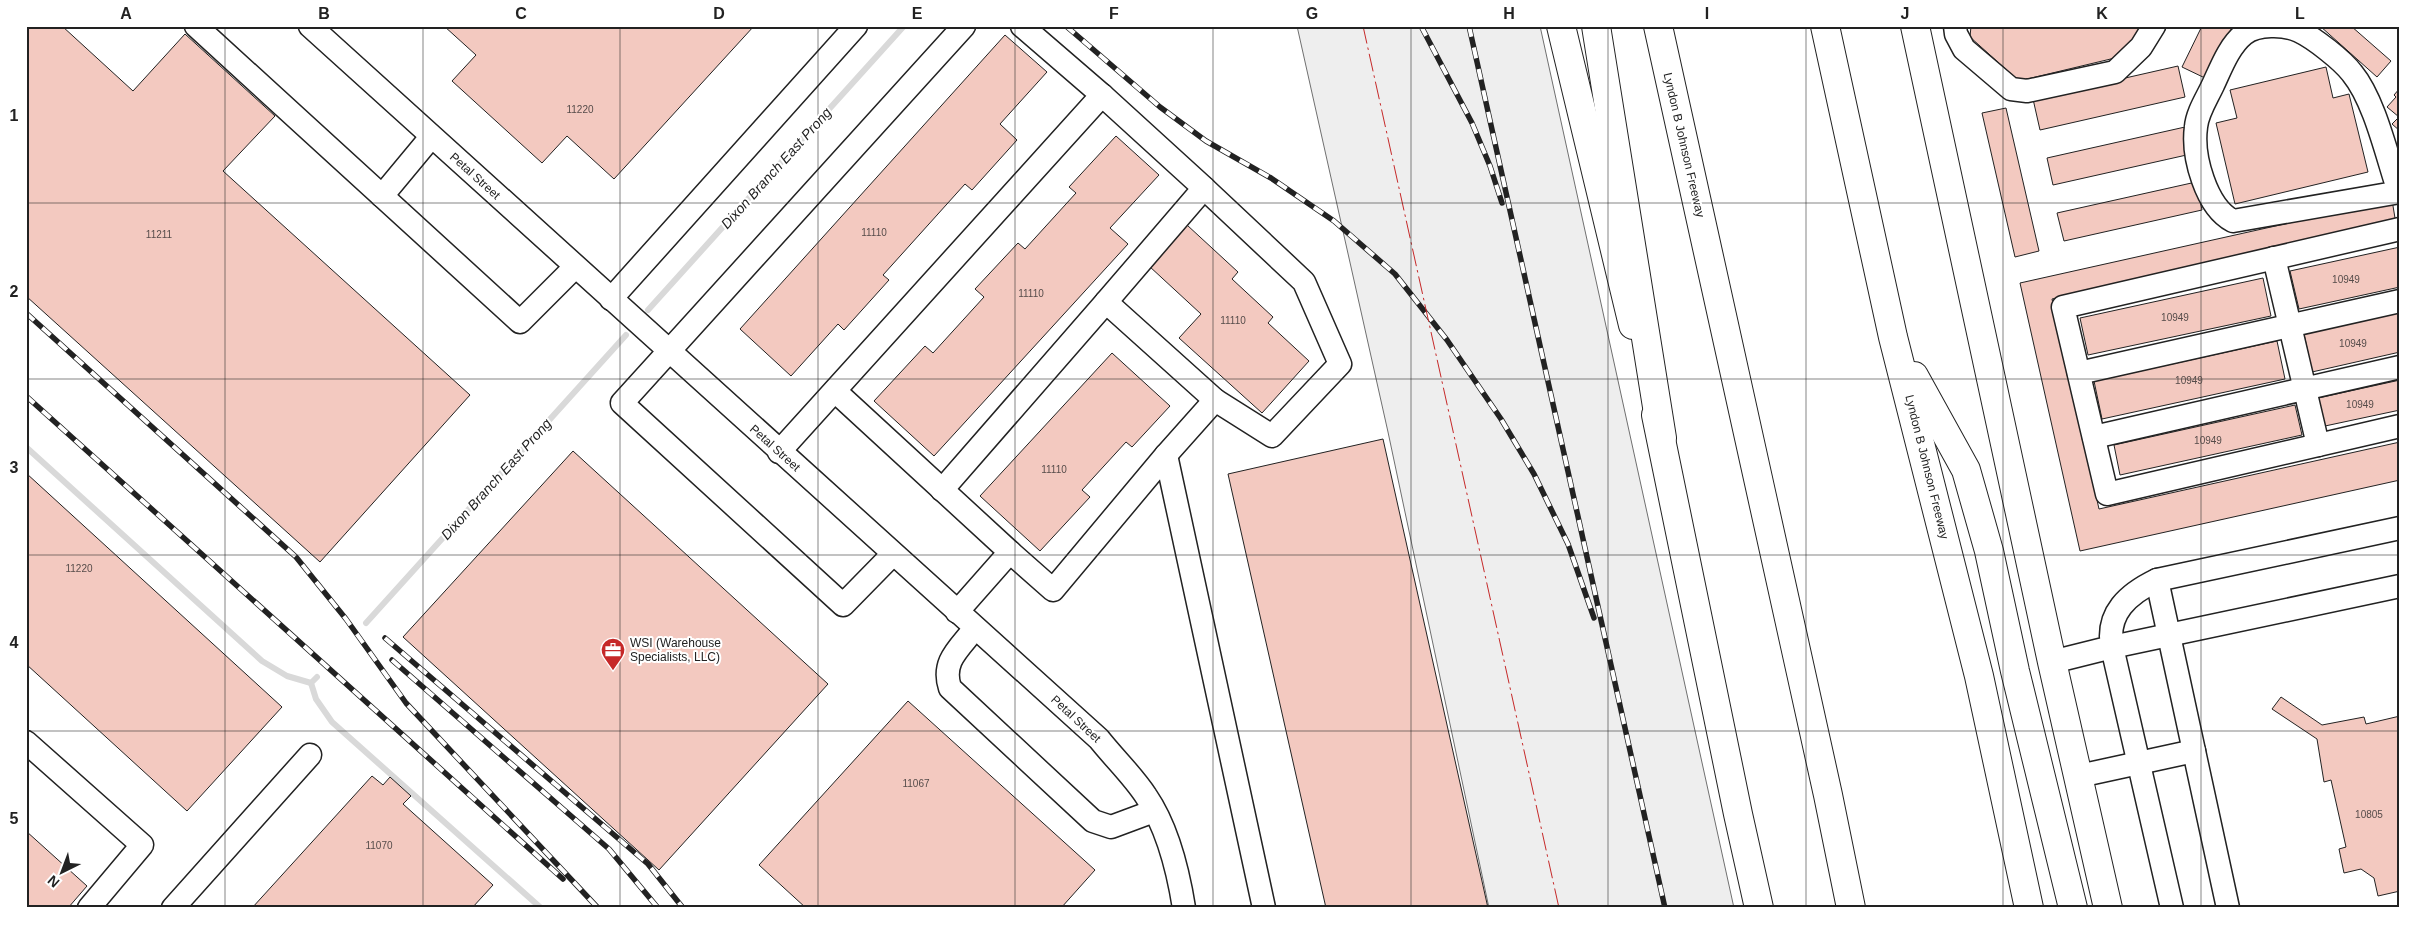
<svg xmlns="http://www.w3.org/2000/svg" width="2426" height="934" viewBox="0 0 2426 934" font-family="Helvetica,sans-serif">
  <rect width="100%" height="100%" fill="#fff"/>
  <polygon fill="#eee" stroke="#6f6f6f" points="1297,26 1540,26 1734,908 1489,908 1388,432"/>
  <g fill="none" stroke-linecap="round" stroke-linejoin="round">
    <g stroke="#d9d9d9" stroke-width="6">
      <polyline points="648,310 904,26"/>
      <polyline points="26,447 262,661 287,676 311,683"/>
      <polyline points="366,623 626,335"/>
      <polyline points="317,677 311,683 316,699 332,722 541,908"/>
    </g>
  </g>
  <g fill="#f3c9c0" stroke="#222">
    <polygon points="26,26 62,26 133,91 185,34 275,116 223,171 470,395 320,562 26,296"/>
    <polygon points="444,26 754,26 614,179 567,136 542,163 452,81 476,55"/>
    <polygon points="1971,26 2142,26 2144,29 2119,57 2019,81 1970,37"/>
    <polygon points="2202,26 2233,26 2207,79 2182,67"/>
    <polygon points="2320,26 2351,26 2391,61 2377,77"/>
    <polygon points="1005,35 1047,72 1000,124 1017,140 972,190 965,184 883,275 889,280 844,330 838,324 791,376 740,329"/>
    <polygon points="2178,66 2185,97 2040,130 2033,99"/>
    <polygon points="2326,67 2333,98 2349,94 2368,172 2235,204 2216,123 2237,118 2230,90"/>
    <polygon points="2400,88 2400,131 2392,124 2399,117 2387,107 2396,97 2394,95"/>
    <polygon points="2006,108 2039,251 2015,257 1982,113"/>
    <polygon points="2185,127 2191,154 2053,185 2047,158"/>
    <polygon points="1116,136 1159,175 1110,228 1128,244 934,456 874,401 925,346 933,353 984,297 975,289 1018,243 1025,249 1076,193 1069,187"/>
    <polygon points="2196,182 2202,210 2064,241 2057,213"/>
    <polygon points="2392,200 2396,224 2052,299 2099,509 2400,442 2400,480 2080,551 2020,283"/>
    <polygon points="1187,225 1238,272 1232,279 1273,317 1268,323 1309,361 1262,413 1179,338 1201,314 1149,266"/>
    <polygon points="2400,247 2400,287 2299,309 2290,271"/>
    <polygon points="2263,278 2271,316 2088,355 2080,318"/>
    <polygon points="2400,312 2400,352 2312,372 2304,334"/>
    <polygon points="2277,341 2285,379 2102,419 2094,381"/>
    <polygon points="1112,353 1170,406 1132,447 1126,442 1082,490 1090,497 1040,551 980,496"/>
    <polygon points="2400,380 2400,410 2325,426 2318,398"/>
    <polygon points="2295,405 2302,435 2120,475 2114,445"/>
    <polygon points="1383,439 1488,908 1326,908 1228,474"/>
    <polygon points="573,451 828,684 659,870 403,637"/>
    <polygon points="26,473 282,707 187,811 26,664"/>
    <polygon points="2281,697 2322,725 2364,717 2366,724 2400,716 2400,891 2378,896 2374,878 2361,869 2344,873 2339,849 2346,847 2331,780 2324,782 2317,739 2272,709"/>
    <polygon points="908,701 1095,870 1061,908 806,908 759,865"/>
    <polygon points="372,776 383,785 390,777 411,796 403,804 493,885 472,908 252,908"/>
    <polygon points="26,831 87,886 68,908 26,908"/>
  </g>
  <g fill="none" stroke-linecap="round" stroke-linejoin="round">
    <defs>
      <g id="minor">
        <polyline points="196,26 520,322 575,267"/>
        <path d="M310 26 1099 739C1114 758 1133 776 1146 796 1168 828 1178 870 1184 908"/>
        <polyline points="1955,26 1956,34 1964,49 2011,89 2027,91 2115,72 2141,47 2154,26"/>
        <polyline points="1204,188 1304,282 1340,364 1272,436 1215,400"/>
        <path d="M2399 192C2387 157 2375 101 2352 73 2342 60 2314 38 2299 31 2284 24 2257 24 2244 34 2229 46 2221 68 2213 85 2207 98 2197 113 2196 127 2192 156 2206 207 2233 221L2400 192"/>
        <polyline points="382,196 431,137"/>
        <polyline points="2400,229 2063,307 2107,494 2400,426"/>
        <polyline points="2274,258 2318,445"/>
        <polyline points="611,299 856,26"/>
        <polyline points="2079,373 2400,301"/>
        <polyline points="835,391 1010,552 957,612"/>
        <polyline points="2094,437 2400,367"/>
        <polyline points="779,452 1102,95 1022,26"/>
        <polyline points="1166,455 1264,908"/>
        <polyline points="942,490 1106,302"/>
        <polyline points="1010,552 1053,590 1166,455 1215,400 1106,302 1204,188 1102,95"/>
        <polyline points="893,554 843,605 622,403 964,26"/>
        <polyline points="2157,580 2228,908"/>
        <path d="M975 628C960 648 941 661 950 688L1093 821 1111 827 1154 811"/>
        <path d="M2052 662 2112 647C2106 613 2128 594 2157 580L2400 528"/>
        <polyline points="26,742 142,845 89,908"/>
        <polyline points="2079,776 2194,751"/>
        <polyline points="173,908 310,755"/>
        <polyline points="2172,908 2112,647 2400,586"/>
      </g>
      <g id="major">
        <polyline points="1561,26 1633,325"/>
        <polyline points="1915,26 2052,662 2108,908"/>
        <polyline points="1656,415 1738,814 1759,908"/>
      </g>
      <g id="highway">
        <polyline points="1596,26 1662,438"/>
        <polyline points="1658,26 1828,795 1851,908"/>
        <polyline points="1825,26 1893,337 1979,676 2029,908"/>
        <polyline points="1914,376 1966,470 1989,551 2015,671 2073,908"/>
      </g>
    </defs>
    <use href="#minor" stroke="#222" stroke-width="25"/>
    <use href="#major" stroke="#222" stroke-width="30"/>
    <use href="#highway" stroke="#222" stroke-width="30"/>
    <use href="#minor" stroke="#fff" stroke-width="22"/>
    <use href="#major" stroke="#fff" stroke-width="28"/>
    <use href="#highway" stroke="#fff" stroke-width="28"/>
    <defs>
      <g id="rail">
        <polyline points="1066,26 1160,107 1206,141 1271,178 1334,221 1395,274 1447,340 1501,419 1534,474 1568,544 1594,618"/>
        <polyline points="1421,26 1472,123 1490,166 1502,203"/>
        <polyline points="1469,26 1665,908"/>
        <polyline points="26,313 296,557 346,619 406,703 598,908"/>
        <polyline points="26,396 563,879"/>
        <polyline points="385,638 648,864 683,908"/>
        <polyline points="392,660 609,849 658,908"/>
      </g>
    </defs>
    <use href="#rail" stroke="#222" stroke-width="5.5"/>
    <use href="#rail" stroke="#fff" stroke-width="4" stroke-dasharray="11" stroke-linecap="butt"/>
    <polyline stroke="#c62828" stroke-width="1" stroke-dasharray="18 4 2.5 4" stroke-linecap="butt" points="1363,26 1559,908"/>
  </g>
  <path fill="none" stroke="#222" stroke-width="1" stroke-opacity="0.55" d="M225 26V908M423 26V908M620 26V908M818 26V908M1015 26V908M1213 26V908M1411 26V908M1608 26V908M1806 26V908M2003 26V908M2201 26V908M26 203H2400M26 379H2400M26 555H2400M26 731H2400"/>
  <defs>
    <symbol id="office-pin" viewBox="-11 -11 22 30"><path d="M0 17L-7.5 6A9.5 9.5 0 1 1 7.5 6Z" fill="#c62828" stroke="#fff"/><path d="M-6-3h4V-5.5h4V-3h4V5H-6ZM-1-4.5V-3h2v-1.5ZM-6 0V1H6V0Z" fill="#fff"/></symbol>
  </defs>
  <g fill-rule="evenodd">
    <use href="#office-pin" x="599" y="636" width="28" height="38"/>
  </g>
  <g text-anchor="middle" stroke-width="4" stroke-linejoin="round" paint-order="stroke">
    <g font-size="10" fill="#564c4a">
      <text x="580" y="113">11220</text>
      <text x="874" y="236">11110</text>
      <text x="159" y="238">11211</text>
      <text x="2346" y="283">10949</text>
      <text x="1031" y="297">11110</text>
      <text x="2175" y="321">10949</text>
      <text x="1233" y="324">11110</text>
      <text x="2353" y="347">10949</text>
      <text x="2189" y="384">10949</text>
      <text x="2360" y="408">10949</text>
      <text x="2208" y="444">10949</text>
      <text x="1054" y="473">11110</text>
      <text x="79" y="572">11220</text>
      <text x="916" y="787">11067</text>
      <text x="2369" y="818">10805</text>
      <text x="379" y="849">11070</text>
    </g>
    <g font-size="12" fill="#222" stroke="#fff">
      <text transform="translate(1684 145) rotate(77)" y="4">Lyndon B Johnson Freeway</text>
      <text transform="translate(475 176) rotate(42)" y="4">Petal Street</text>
      <text transform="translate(775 448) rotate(42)" y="4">Petal Street</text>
      <text transform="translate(1927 467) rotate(76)" y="4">Lyndon B Johnson Freeway</text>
      <text transform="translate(1076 719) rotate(43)" y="4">Petal Street</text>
    </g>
    <g font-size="12" fill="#222" stroke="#fff" text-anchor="start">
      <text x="630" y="647">WSI (Warehouse<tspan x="630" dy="14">Specialists, LLC)</tspan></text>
    </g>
    <g font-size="14" font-style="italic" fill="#222" stroke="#fff">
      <text transform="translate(776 168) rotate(-48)" y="5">Dixon Branch East Prong</text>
      <text transform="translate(496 479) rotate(-48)" y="5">Dixon Branch East Prong</text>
    </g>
  </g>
  <rect width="2426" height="934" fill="none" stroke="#ffffff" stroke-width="55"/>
  <g transform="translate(62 872) rotate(222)" stroke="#ffffff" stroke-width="4" paint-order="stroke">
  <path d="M0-4L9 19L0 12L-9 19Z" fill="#222222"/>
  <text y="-8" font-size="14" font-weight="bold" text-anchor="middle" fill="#222222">N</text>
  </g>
  <rect x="28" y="28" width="2370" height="878" fill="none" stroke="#222" stroke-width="2"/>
  <g font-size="16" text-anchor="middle" font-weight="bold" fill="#222">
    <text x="126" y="19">A</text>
    <text x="324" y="19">B</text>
    <text x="521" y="19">C</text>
    <text x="719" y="19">D</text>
    <text x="917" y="19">E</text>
    <text x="1114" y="19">F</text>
    <text x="1312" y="19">G</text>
    <text x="1509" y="19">H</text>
    <text x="1707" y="19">I</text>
    <text x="1905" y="19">J</text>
    <text x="2102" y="19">K</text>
    <text x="2300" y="19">L</text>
    <text x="14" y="121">1</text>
    <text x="14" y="297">2</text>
    <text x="14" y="473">3</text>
    <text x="14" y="648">4</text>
    <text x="14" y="824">5</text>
  </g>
</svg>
